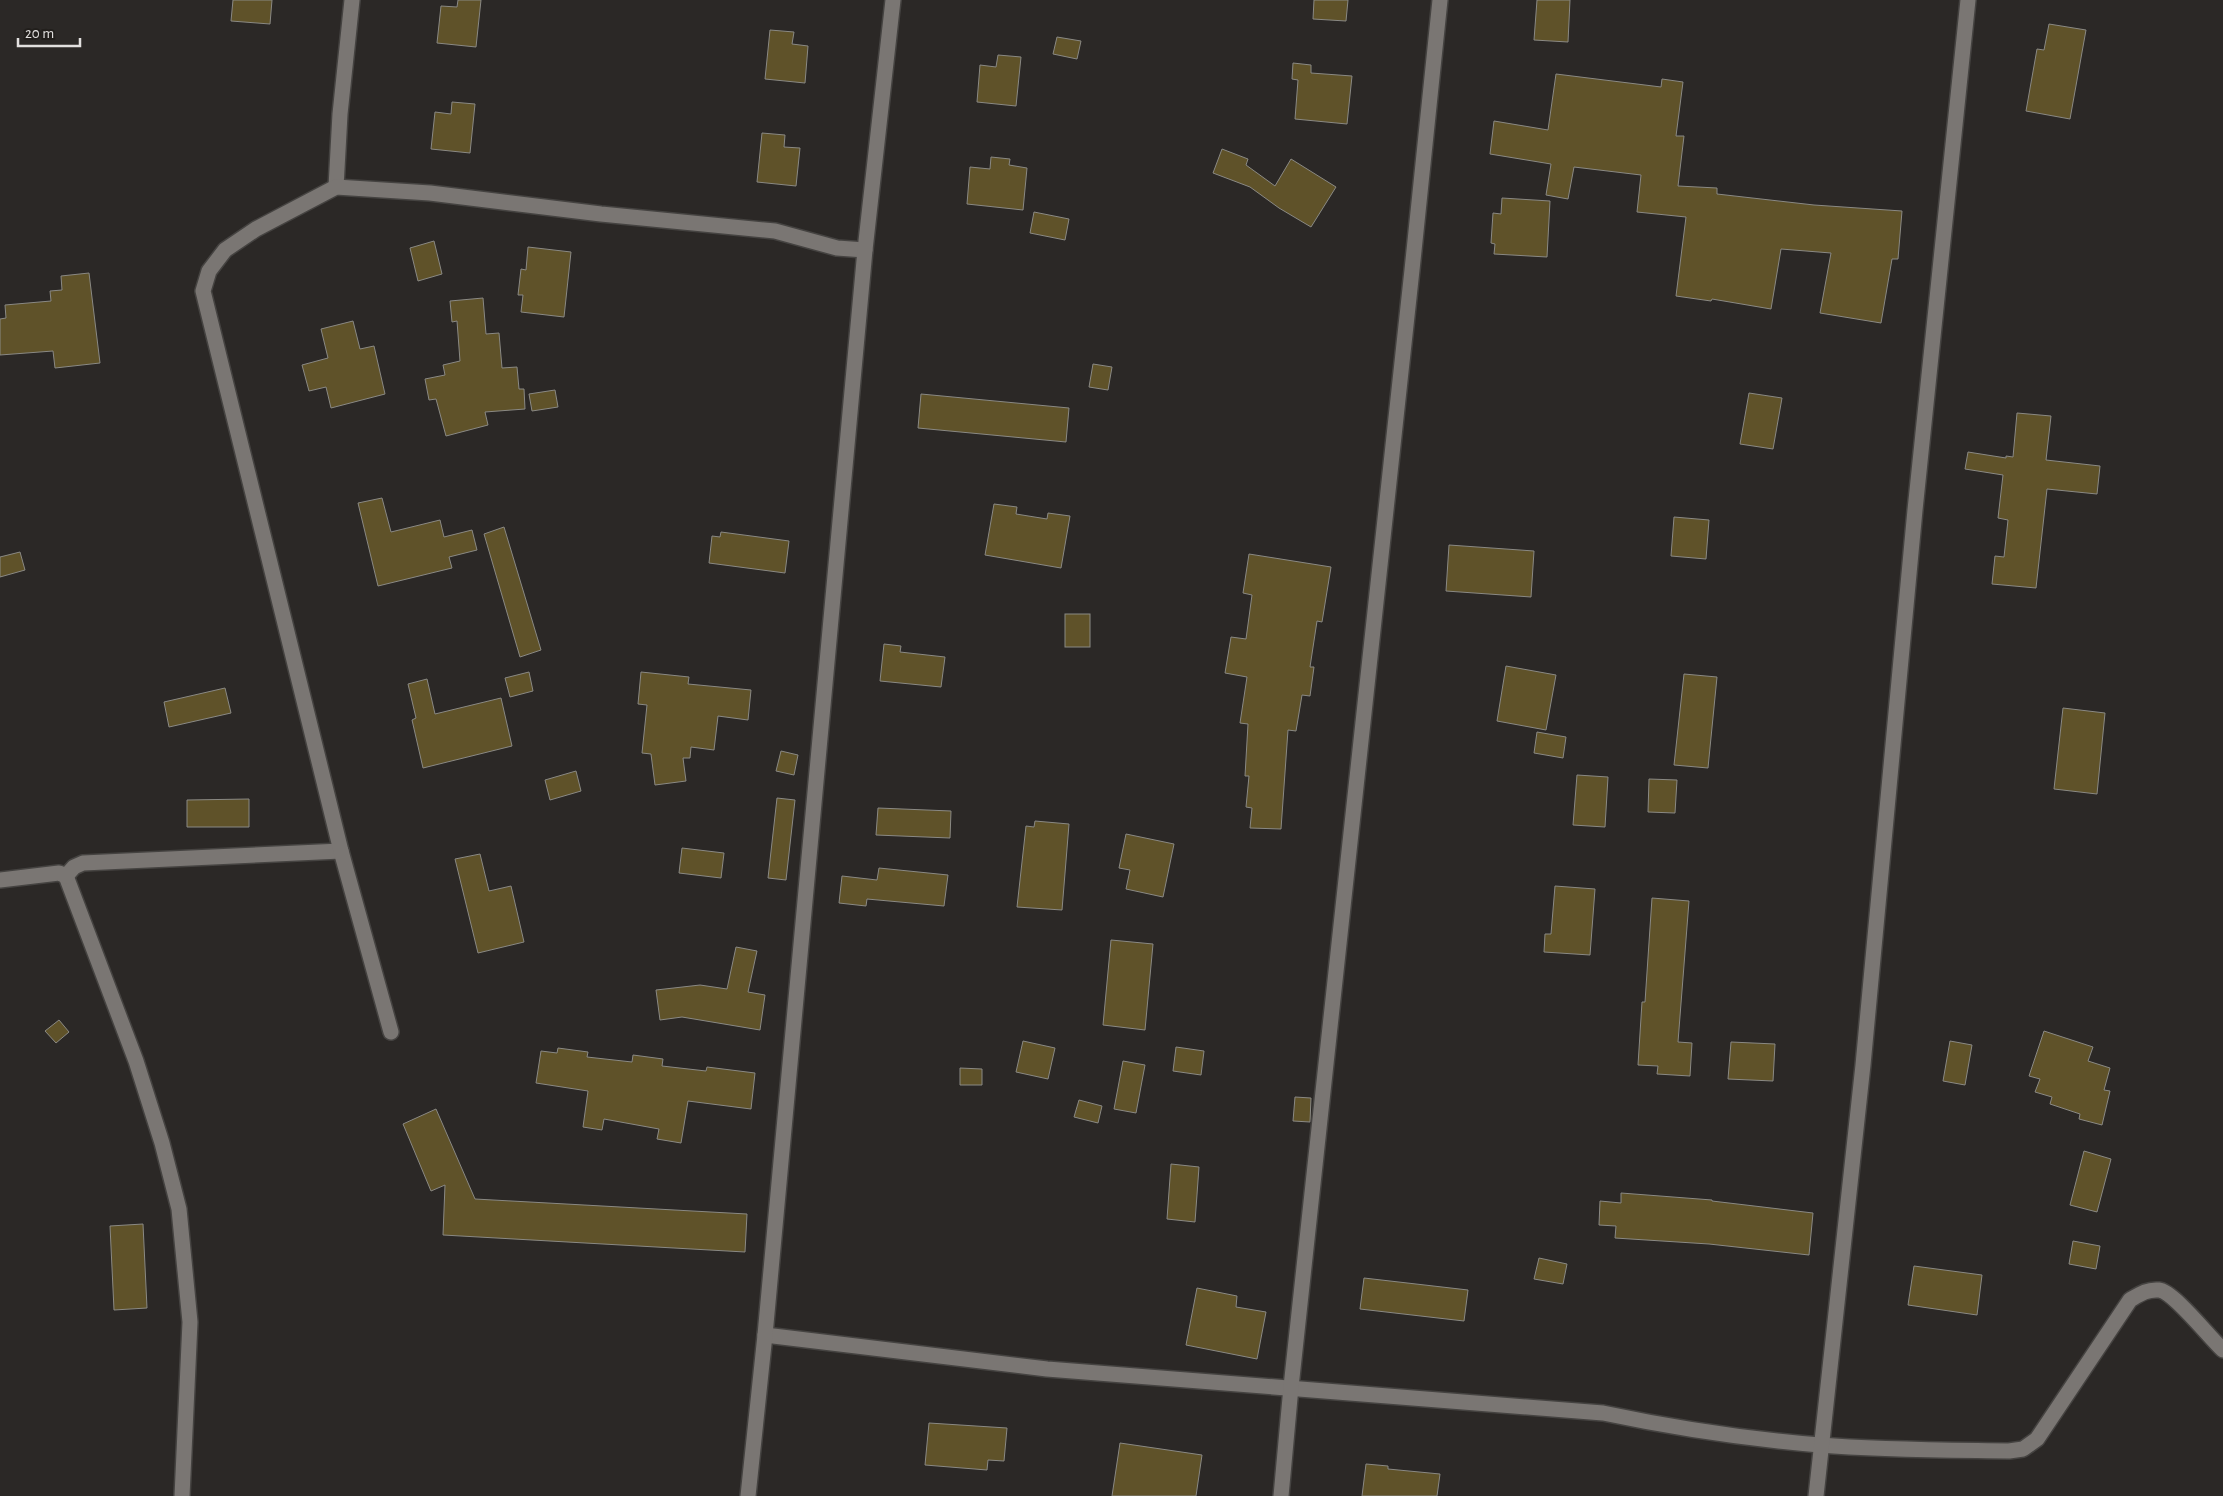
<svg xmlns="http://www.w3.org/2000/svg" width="2223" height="1496" viewBox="0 0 2223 1496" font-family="'Alegreya Sans',sans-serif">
  <rect width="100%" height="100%" fill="#2b2826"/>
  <g fill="#5f5229" stroke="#8a8984">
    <polygon points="233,0 272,0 270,24 231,21"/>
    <polygon points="458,0 481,0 476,47 437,43 441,6 457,7"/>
    <polygon points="1314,0 1348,0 1346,21 1313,19"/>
    <polygon points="1537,0 1570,0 1568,42 1534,40"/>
    <polygon points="2049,24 2086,30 2070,119 2026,111 2037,49 2044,50"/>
    <polygon points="770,30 794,32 792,44 808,46 805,83 765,79"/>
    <polygon points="1057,37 1081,41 1077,59 1053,54"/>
    <polygon points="998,55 1021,57 1016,106 977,102 980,65 996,67"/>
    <polygon points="1293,63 1311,65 1311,73 1352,76 1347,124 1295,119 1298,80 1292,79"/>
    <polygon points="1556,74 1661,87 1662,79 1683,82 1676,136 1684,136 1678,186 1717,188 1717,194 1814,205 1902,211 1898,259 1892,259 1881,323 1820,313 1831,253 1781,249 1771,309 1712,299 1711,301 1676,296 1686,217 1637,212 1641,175 1574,167 1568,199 1546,195 1551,164 1490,154 1494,121 1548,130"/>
    <polygon points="452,102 475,104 470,153 431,149 435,112 451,114"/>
    <polygon points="762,133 785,135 784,147 800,148 796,186 757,182"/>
    <polygon points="1222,149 1248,159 1246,165 1275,186 1291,159 1336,187 1311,227 1279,208 1250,187 1213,173"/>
    <polygon points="991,157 1010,159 1009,165 1027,168 1023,210 967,204 970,167 990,169"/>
    <polygon points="1502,198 1550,201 1547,257 1494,254 1495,244 1491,243 1493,213 1501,214"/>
    <polygon points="1034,212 1069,219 1065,240 1030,233"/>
    <polygon points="434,241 442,274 418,281 410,248"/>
    <polygon points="528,247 571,252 564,317 521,312 523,295 518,295 521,269 526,270"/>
    <polygon points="89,273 100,363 55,368 53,351 0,355 0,319 6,318 5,305 51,301 50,291 62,290 61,276"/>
    <polygon points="483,298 486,334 499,333 502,368 517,367 519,389 524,389 525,409 485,412 488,425 446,436 436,399 429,400 425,379 445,375 443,365 460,361 457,321 452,322 450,301"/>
    <polygon points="353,321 360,349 374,346 385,394 331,408 326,387 309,391 302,365 328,358 321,329"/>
    <polygon points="1093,364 1112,367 1108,390 1089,387"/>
    <polygon points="555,390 558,407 532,411 529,394"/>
    <polygon points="1749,393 1782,398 1773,449 1740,444"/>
    <polygon points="921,394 1069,408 1066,442 918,428"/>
    <polygon points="2017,413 2051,416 2046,460 2100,466 2097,494 2047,489 2036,588 1992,584 1995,556 2004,557 2008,520 1998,518 2003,475 1965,469 1968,452 2006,458 2006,456 2013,457"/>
    <polygon points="382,498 391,532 440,520 444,537 472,530 477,550 449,557 452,568 378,586 358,503"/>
    <polygon points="994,504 1017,507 1016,514 1047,519 1048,513 1070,516 1061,568 985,555"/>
    <polygon points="1674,517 1709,520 1706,559 1671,556"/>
    <polygon points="504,527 541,650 520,657 484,534"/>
    <polygon points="721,532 789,541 785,573 709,563 712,536 720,537"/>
    <polygon points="1449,545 1534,551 1531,597 1446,591"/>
    <polygon points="20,552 25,570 0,577 0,557"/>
    <polygon points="1249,554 1331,567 1322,622 1317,621 1310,667 1314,667 1310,696 1302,695 1296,731 1288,730 1281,829 1250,828 1252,808 1246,807 1249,776 1245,776 1248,724 1240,723 1247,677 1225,673 1231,637 1246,639 1252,595 1243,593"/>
    <rect x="1065" y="614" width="25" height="33"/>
    <polygon points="884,644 901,646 900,652 945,657 941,687 880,681"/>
    <polygon points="1506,666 1556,675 1546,730 1497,721"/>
    <polygon points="529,672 533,691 510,697 505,678"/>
    <polygon points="641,672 689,677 688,684 751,690 748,720 718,716 714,750 691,747 690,758 683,758 686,781 655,785 651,754 642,753 647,705 638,704"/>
    <polygon points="1684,674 1717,677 1708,768 1674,765"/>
    <polygon points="427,679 435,714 501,698 512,746 423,768 412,720 416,718 408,684"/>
    <polygon points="225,688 231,713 169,727 164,702"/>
    <polygon points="2063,708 2105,713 2097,794 2054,789"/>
    <polygon points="1537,732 1566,737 1563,758 1534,753"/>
    <polygon points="781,751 798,755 794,775 776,771"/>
    <polygon points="576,771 581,791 550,800 545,780"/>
    <polygon points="1577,775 1608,777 1605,827 1573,825"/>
    <polygon points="1649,779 1677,780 1675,813 1648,812"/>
    <polygon points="777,798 795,800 786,880 768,878"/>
    <polygon points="249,799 249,827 187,827 187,800"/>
    <polygon points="878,808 951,811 950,838 876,835"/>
    <polygon points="1035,821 1069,824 1062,910 1017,907 1026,826 1034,827"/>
    <polygon points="1126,834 1174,844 1163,897 1126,889 1130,870 1119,868"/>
    <polygon points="682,848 724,853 721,878 679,873"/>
    <polygon points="480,854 489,891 511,886 524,942 478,953 455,859"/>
    <polygon points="879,868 948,875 944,906 867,899 866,906 839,903 842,876 877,880"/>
    <polygon points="1555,886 1595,889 1590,955 1544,952 1545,934 1551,934"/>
    <polygon points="1652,898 1689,901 1678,1042 1692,1043 1690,1076 1657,1074 1658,1066 1638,1065 1642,1002 1645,1002"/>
    <polygon points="1111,940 1153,944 1145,1030 1103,1025"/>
    <polygon points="736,947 757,951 748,992 765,995 760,1030 682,1017 660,1020 656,990 700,985 727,989"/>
    <polygon points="59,1020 69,1032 56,1043 45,1031"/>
    <polygon points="2044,1031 2093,1047 2088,1061 2110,1068 2104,1090 2110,1091 2102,1125 2079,1119 2080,1114 2050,1104 2052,1097 2035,1092 2040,1079 2029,1076"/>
    <polygon points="1023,1041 1055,1048 1048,1079 1016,1072"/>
    <polygon points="1950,1041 1972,1045 1965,1085 1943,1081"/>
    <polygon points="1731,1042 1775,1044 1773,1081 1728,1079"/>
    <polygon points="1176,1047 1204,1051 1201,1075 1173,1071"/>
    <polygon points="558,1048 588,1052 587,1057 632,1062 633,1055 663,1059 662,1066 706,1071 707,1067 755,1073 751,1109 688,1101 681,1143 657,1139 659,1129 604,1119 602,1130 583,1127 588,1091 536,1083 541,1051 557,1053"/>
    <polygon points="1123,1061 1145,1065 1136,1113 1114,1109"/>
    <polygon points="960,1068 982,1069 982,1085 960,1085"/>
    <polygon points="1295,1097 1311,1098 1310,1122 1293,1121"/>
    <polygon points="1079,1100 1102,1106 1098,1123 1074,1117"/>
    <polygon points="436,1109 475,1199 747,1214 745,1252 443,1235 445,1185 431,1191 403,1124"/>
    <polygon points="2084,1151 2111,1159 2097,1212 2070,1205"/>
    <polygon points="1171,1164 1199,1167 1195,1222 1167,1219"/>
    <polygon points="1621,1193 1712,1200 1712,1201 1813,1213 1809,1255 1709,1244 1615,1238 1616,1226 1599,1225 1600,1201 1621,1203"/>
    <polygon points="143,1224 147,1308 114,1310 110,1226"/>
    <polygon points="2073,1241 2100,1246 2096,1269 2069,1264"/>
    <polygon points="1539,1258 1567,1264 1563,1284 1534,1279"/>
    <polygon points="1914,1266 1982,1275 1977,1315 1908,1305"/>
    <polygon points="1364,1278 1468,1290 1464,1321 1360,1309"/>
    <polygon points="1197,1288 1237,1296 1236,1307 1266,1312 1257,1359 1186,1345"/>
    <polygon points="929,1423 1007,1428 1004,1461 988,1460 987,1470 925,1465"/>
    <polygon points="1120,1443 1202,1455 1196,1496 1112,1496"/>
    <polygon points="1366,1464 1388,1466 1388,1469 1440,1474 1437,1496 1362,1496"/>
  </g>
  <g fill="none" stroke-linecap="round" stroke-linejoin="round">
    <defs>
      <g id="minor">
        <polyline points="336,187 340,114 352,0"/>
        <polyline points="66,876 136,1061 162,1143 179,1209 190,1322 182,1496"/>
        <polyline points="0,880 59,873 66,876 74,867 83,863 341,851"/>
        <polyline points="391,1032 341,851 203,291 209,271 225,250 256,229 336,187 430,193 601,214 775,231 837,248 865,250"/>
        <path d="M765 1335 1047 1369 1603 1413C1674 1428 1747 1439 1820 1445 1883 1450 1946 1450 2009 1451L2023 1449 2037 1439 2130 1300C2140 1294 2147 1289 2159 1290 2173 1291 2210 1338 2223 1350"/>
        <polyline points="748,1496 765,1335 865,250 893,0"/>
        <polyline points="1281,1496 1291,1387 1412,270 1440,0"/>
        <polyline points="1816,1496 1863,1065 1915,510 1968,0"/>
      </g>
    </defs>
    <use href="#minor" stroke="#454341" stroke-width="18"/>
    <use href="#minor" stroke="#7a7673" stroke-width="15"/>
  </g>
  <path d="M18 38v8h62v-8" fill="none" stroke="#e2e0df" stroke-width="2.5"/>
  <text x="25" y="38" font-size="15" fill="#e2e0df" stroke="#221f1c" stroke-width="4" paint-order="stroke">20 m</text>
</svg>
